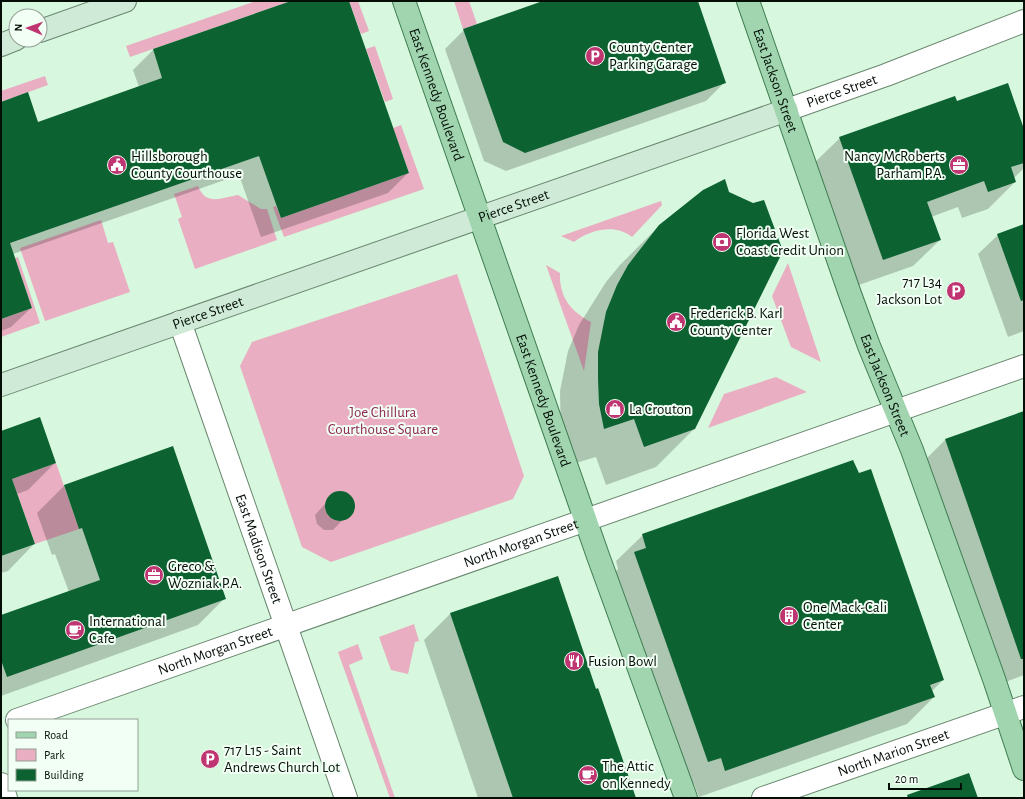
<svg xmlns="http://www.w3.org/2000/svg" width="1025" height="799" viewBox="0 0 1025 799" font-family="'Alegreya Sans',sans-serif">
  <rect width="100%" height="100%" fill="#d7f8de"/>
  <g fill="#e9aec1">
    <polygon points="256,1 291,1 130,57 126,46"/>
    <polygon points="349,1 358,1 369,31 361,34"/>
    <polygon points="454,1 469,1 477,24 463,29"/>
    <polygon points="375,46 393,99 385,102 366,49"/>
    <polygon points="45,76 48,85 1,102 1,91"/>
    <polygon points="401,125 424,189 284,237 273,207 276,206 281,218 409,173 393,128"/>
    <path d="M198 186C206 206 221 198 238 195L261 209H267L277 240 195 269 178 219 182 217 174 194Z"/>
    <path d="M661 201 662 205 632 237C615 223 589 230 574 242L561 236Z"/>
    <polygon points="101,220 108,243 113,242 130,292 45,321 20,248"/>
    <polygon points="18,257 40,323 1,337 1,319 32,308 15,258"/>
    <polygon points="788,263 821,362 791,347 772,296"/>
    <path d="M546 265 560 273C559 296 570 311 591 322L584 371Z"/>
    <polygon points="457,274 524,476 513,499 331,562 302,547 240,366 252,342"/>
    <polygon points="776,377 807,392 708,428 724,394"/>
    <polygon points="56,463 79,529 35,544 12,479"/>
    <polygon points="414,624 419,641 415,642 408,674 391,670 379,637"/>
    <polygon points="358,644 363,659 349,665 395,798 390,798 338,652"/>
  </g>
  <g fill="#0003">
    <polygon points="294,1 348,1 408,173 388,193 261,237 239,175 13,254 31,308 11,327 1,331 1,103 38,123 139,87 133,70 153,50"/>
    <polygon points="543,1 697,1 725,82 706,101 506,171 484,161 445,49 464,30"/>
    <polygon points="956,103 1024,132 1024,168 1014,178 1015,182 988,209 962,218 958,207 931,217 940,240 913,266 856,286 813,164 840,138"/>
    <polygon points="729,193 694,429 656,467 606,485 596,457 566,466 561,443 560,391 568,351 579,325 606,282 620,265 659,226"/>
    <polygon points="1024,225 1024,331 1008,337 978,254 998,235"/>
    <polygon points="1024,412 1024,675 995,686 919,466 945,440"/>
    <polygon points="1,432 55,463 28,490 17,494 34,544 8,571 1,573"/>
    <polygon points="172,448 224,599 198,625 1,696 1,616 69,592 55,554 52,555 37,513 64,486"/>
    <polygon points="342,493 352,500 353,509 333,530 324,530 317,524 315,515 334,494"/>
    <polygon points="643,535 943,680 932,691 934,697 907,724 699,797 694,784 681,788 608,579 618,569 616,561"/>
    <polygon points="450,614 595,690 633,798 478,798 424,640"/>
  </g>
  <g fill="#0c6230">
    <polygon points="291,1 349,1 409,173 281,218 259,156 10,243 32,308 1,319 1,102 28,92 38,122 162,78 153,49"/>
    <polygon points="543,1 698,1 726,83 525,153 503,142 463,29"/>
    <polygon points="1008,83 1024,129 1024,163 1011,167 1016,182 988,192 984,181 927,202 941,240 883,260 839,137 955,96 957,101"/>
    <polygon points="725,179 729,192 753,203 764,200 783,251 695,429 644,447 634,419 604,429 599,404 598,379 598,352 606,312 617,285 628,265 659,225 703,190"/>
    <polygon points="1024,224 1024,300 1021,301 997,234"/>
    <polygon points="1024,411 1024,659 1021,659 945,439"/>
    <polygon points="40,417 56,463 12,479 35,544 1,556 1,431"/>
    <polygon points="173,446 226,599 7,677 1,660 1,615 100,580 82,528 79,529 64,485"/>
    <polygon points="853,460 859,473 871,469 944,680 930,685 935,697 725,771 721,758 708,762 634,552 646,548 642,534"/>
    <circle cx="340" cy="506" r="15"/>
    <polygon points="558,576 596,689 598,688 636,798 513,798 450,613"/>
    <polygon points="969,773 978,798 908,798 907,795"/>
  </g>
  <g fill="none" stroke-linecap="round" stroke-linejoin="round">
    <defs>
      <g id="minor">
        <path id="s1" d="M763 798 1024 707"/>
      </g>
      <g id="tertiary">
        <path id="s2" d="M787 110 886 75 1024 21"/>
        <path id="s3" d="M180 322 346 798"/>
        <path id="s4" d="M17 720 1024 366"/>
        <polyline points="1,784 6,798"/>
      </g>
      <g id="secondary">
        <polyline points="40,31 125,1"/>
        <polyline points="1,45 16,39"/>
        <path id="s5" d="M1 385 787 110"/>
      </g>
      <g id="primary">
        <path id="s6" d="M404 1 598 556 686 798"/>
        <path id="s7" d="M748 1 850 294 869 346 912 450 994 679 1024 769"/>
      </g>
    </defs>
    <use href="#minor" stroke="#69866f" stroke-width="24"/>
    <use href="#tertiary" stroke="#69866f" stroke-width="24"/>
    <use href="#secondary" stroke="#69866f" stroke-width="24"/>
    <use href="#primary" stroke="#407d52" stroke-width="24"/>
    <use href="#minor" stroke="#fff" stroke-width="22"/>
    <use href="#tertiary" stroke="#fff" stroke-width="22"/>
    <use href="#secondary" stroke="#cfead7" stroke-width="22"/>
    <use href="#primary" stroke="#a0d5af" stroke-width="22"/>
  </g>
  <defs>
    <symbol id="parking-disc" viewBox="-11 -11 22 22"><circle r="9.5" fill="#be3572" stroke="#f2fff4"/><path d="M-3.5-5.5H1a3.5 3.5 0 0 1 0 7H-1V5.5H-3.5ZM-1-3.4V-.6H.8a1.4 1.4 0 0 0 0-2.8Z" fill="#fff"/></symbol>
    <symbol id="civic-disc" viewBox="-11 -11 22 22"><circle r="9.5" fill="#be3572" stroke="#f2fff4"/><path d="M-.6-6.5H3V-4.5H.6V-3L4-1V1h2V6H-6V1h2V-1L-.6-3ZM-1.2 2.5V6h2.4V2.5Z" fill="#fff"/></symbol>
    <symbol id="office-disc" viewBox="-11 -11 22 22"><circle r="9.5" fill="#be3572" stroke="#f2fff4"/><path d="M-6-3h4V-5.5h4V-3h4V5H-6ZM-1-4.5V-3h2v-1.5ZM-6 0V1H6V0Z" fill="#fff"/></symbol>
    <symbol id="bank-disc" viewBox="-11 -11 22 22"><circle r="9.5" fill="#be3572" stroke="#f2fff4"/><path d="M-6-4H6V4H-6ZM0-2.3a2.3 2.3 0 1 0 0 4.6a2.3 2.3 0 1 0 0-4.6Z" fill="#fff"/></symbol>
    <symbol id="shop-disc" viewBox="-11 -11 22 22"><circle r="9.5" fill="#be3572" stroke="#f2fff4"/><path d="M-5-2.5h2.3a2.7 3.5 0 0 1 5.4 0H5L5.5 6h-11ZM-1.5-2.5h3a1.5 2.3 0 0 0-3 0Z" fill="#fff"/></symbol>
    <symbol id="building-disc" viewBox="-11 -11 22 22"><circle r="9.5" fill="#be3572" stroke="#f2fff4"/><path d="M-4-6H4V6H1V3H-1V6H-4ZM-2.5-4.3h1.7v1.8h-1.7ZM.8-4.3h1.7v1.8H.8ZM-2.5-1h1.7V.8h-1.7ZM.8-1h1.7V.8H.8Z" fill="#fff"/></symbol>
    <symbol id="cafe-disc" viewBox="-11 -11 22 22"><circle r="9.5" fill="#be3572" stroke="#f2fff4"/><path d="M-5.5-4.5H6V0H3Q3 3.5 0 3.5H-2.5Q-5.5 3.5-5.5 0ZM3-3.2v2h1.7v-2ZM-6 4.5H4V6H-6Z" fill="#fff"/></symbol>
    <symbol id="restaurant-disc" viewBox="-11 -11 22 22"><circle r="9.5" fill="#be3572" stroke="#f2fff4"/><path d="M-5-6h1v4h1v-4h1v4h1v-4h1v5L-1.5 .5V6h-2V.5L-5-1ZM5-6V6H3V1.5H1.5Q1.5-4 5-6Z" fill="#fff"/></symbol>
  </defs>
  <g fill-rule="evenodd">
    <use href="#parking-disc" x="584" y="45" width="22" height="22"/>
    <use href="#civic-disc" x="106" y="154" width="22" height="22"/>
    <use href="#office-disc" x="948" y="154" width="22" height="22"/>
    <use href="#bank-disc" x="711" y="231" width="22" height="22"/>
    <use href="#parking-disc" x="945" y="280" width="22" height="22"/>
    <use href="#civic-disc" x="665" y="311" width="22" height="22"/>
    <use href="#shop-disc" x="604" y="398" width="22" height="22"/>
    <use href="#office-disc" x="143" y="564" width="22" height="22"/>
    <use href="#building-disc" x="778" y="605" width="22" height="22"/>
    <use href="#cafe-disc" x="64" y="619" width="22" height="22"/>
    <use href="#restaurant-disc" x="563" y="650" width="22" height="22"/>
    <use href="#parking-disc" x="199" y="748" width="22" height="22"/>
    <use href="#cafe-disc" x="577" y="764" width="22" height="22"/>
  </g>
  <g text-anchor="middle" stroke-width="4" stroke-linejoin="round" paint-order="stroke">
    <g font-size="15" fill="#040e07" stroke="#f2fff4" text-anchor="start">
      <text x="609" y="52">County Center<tspan x="609" dy="17">Parking Garage</tspan></text>
      <text x="131" y="161">Hillsborough<tspan x="131" dy="17">County Courthouse</tspan></text>
      <text x="945" y="161" text-anchor="end">Nancy McRoberts<tspan x="945" dy="17">Parham P.A.</tspan></text>
      <text x="736" y="238">Florida West<tspan x="736" dy="17">Coast Credit Union</tspan></text>
      <text x="942" y="287" text-anchor="end">717 L34<tspan x="942" dy="17">Jackson Lot</tspan></text>
      <text x="690" y="318">Frederick B. Karl<tspan x="690" dy="17">County Center</tspan></text>
      <text x="629" y="414">La Crouton</text>
      <text x="168" y="571">Greco &amp;<tspan x="168" dy="17">Wozniak P.A.</tspan></text>
      <text x="803" y="612">One Mack-Cali<tspan x="803" dy="17">Center</tspan></text>
      <text x="89" y="626">International<tspan x="89" dy="17">Cafe</tspan></text>
      <text x="588" y="666">Fusion Bowl</text>
      <text x="224" y="755">717 L15 - Saint<tspan x="224" dy="17">Andrews Church Lot</tspan></text>
      <text x="602" y="771">The Attic<tspan x="602" dy="17">on Kennedy</tspan></text>
    </g>
    <g font-size="15" fill="#040e07" stroke="#f2fff4">
      <text dy="5" stroke="none"><textPath href="#s7" startOffset="84">East Jackson Street</textPath></text>
      <text dy="5" stroke="none"><textPath href="#s2" startOffset="58">Pierce Street</textPath></text>
      <text dy="5" stroke="none"><textPath href="#s6" startOffset="99">East Kennedy Boulevard</textPath></text>
      <text dy="5" stroke="none"><textPath href="#s5" startOffset="543">Pierce Street</textPath></text>
      <text dy="5" stroke="none"><textPath href="#s5" startOffset="219">Pierce Street</textPath></text>
      <text dy="5" stroke="none"><textPath href="#s7" startOffset="408">East Jackson Street</textPath></text>
      <text dy="5" stroke="none"><textPath href="#s6" startOffset="423">East Kennedy Boulevard</textPath></text>
      <text dy="5" stroke="none"><textPath href="#s4" startOffset="534">North Morgan Street</textPath></text>
      <text dy="5" stroke="none"><textPath href="#s3" startOffset="240">East Madison Street</textPath></text>
      <text dy="5" stroke="none"><textPath href="#s4" startOffset="210">North Morgan Street</textPath></text>
      <text dy="5" stroke="none"><textPath href="#s1" startOffset="138">North Marion Street</textPath></text>
    </g>
    <g font-size="15" fill="#8e2a55" stroke="#f2fff4">
      <text x="383" y="417">Joe Chillura<tspan x="383" dy="17">Courthouse Square</tspan></text>
    </g>
  </g>
  <rect width="1025" height="799" fill="none" stroke="#040e07" stroke-width="4"/>
  <rect x="8" y="719" width="130" height="72" fill="#f2fff4" stroke="#939f95"/>
  <rect x="16" y="732" width="20" height="6" fill="#a0d5af" stroke="#939f95"/>
  <text x="44" y="739" font-size="12" fill="#040e07">Road</text>
  <rect x="16" y="749" width="20" height="12" fill="#e9aec1" stroke="#939f95"/>
  <text x="44" y="759" font-size="12" fill="#040e07">Park</text>
  <rect x="16" y="769" width="20" height="12" fill="#0c6230" stroke="#939f95"/>
  <text x="44" y="779" font-size="12" fill="#040e07">Building</text>
  <g transform="translate(28 28) rotate(272)"><circle r="19" fill="#f2fff4" stroke="#939f95"/>
  <path d="M0-3L7 15L0 10L-7 15Z" fill="#be3572"/>
  <text y="-6" font-size="11" font-weight="bold" text-anchor="middle" fill="#040e07">N</text>
  </g>
  <path d="M889 783v6h72v-6" fill="none" stroke="#040e07" stroke-width="2"/>
  <text x="895" y="783" font-size="12" fill="#040e07" stroke="#f2fff4" stroke-width="3" paint-order="stroke">20 m</text>
</svg>
